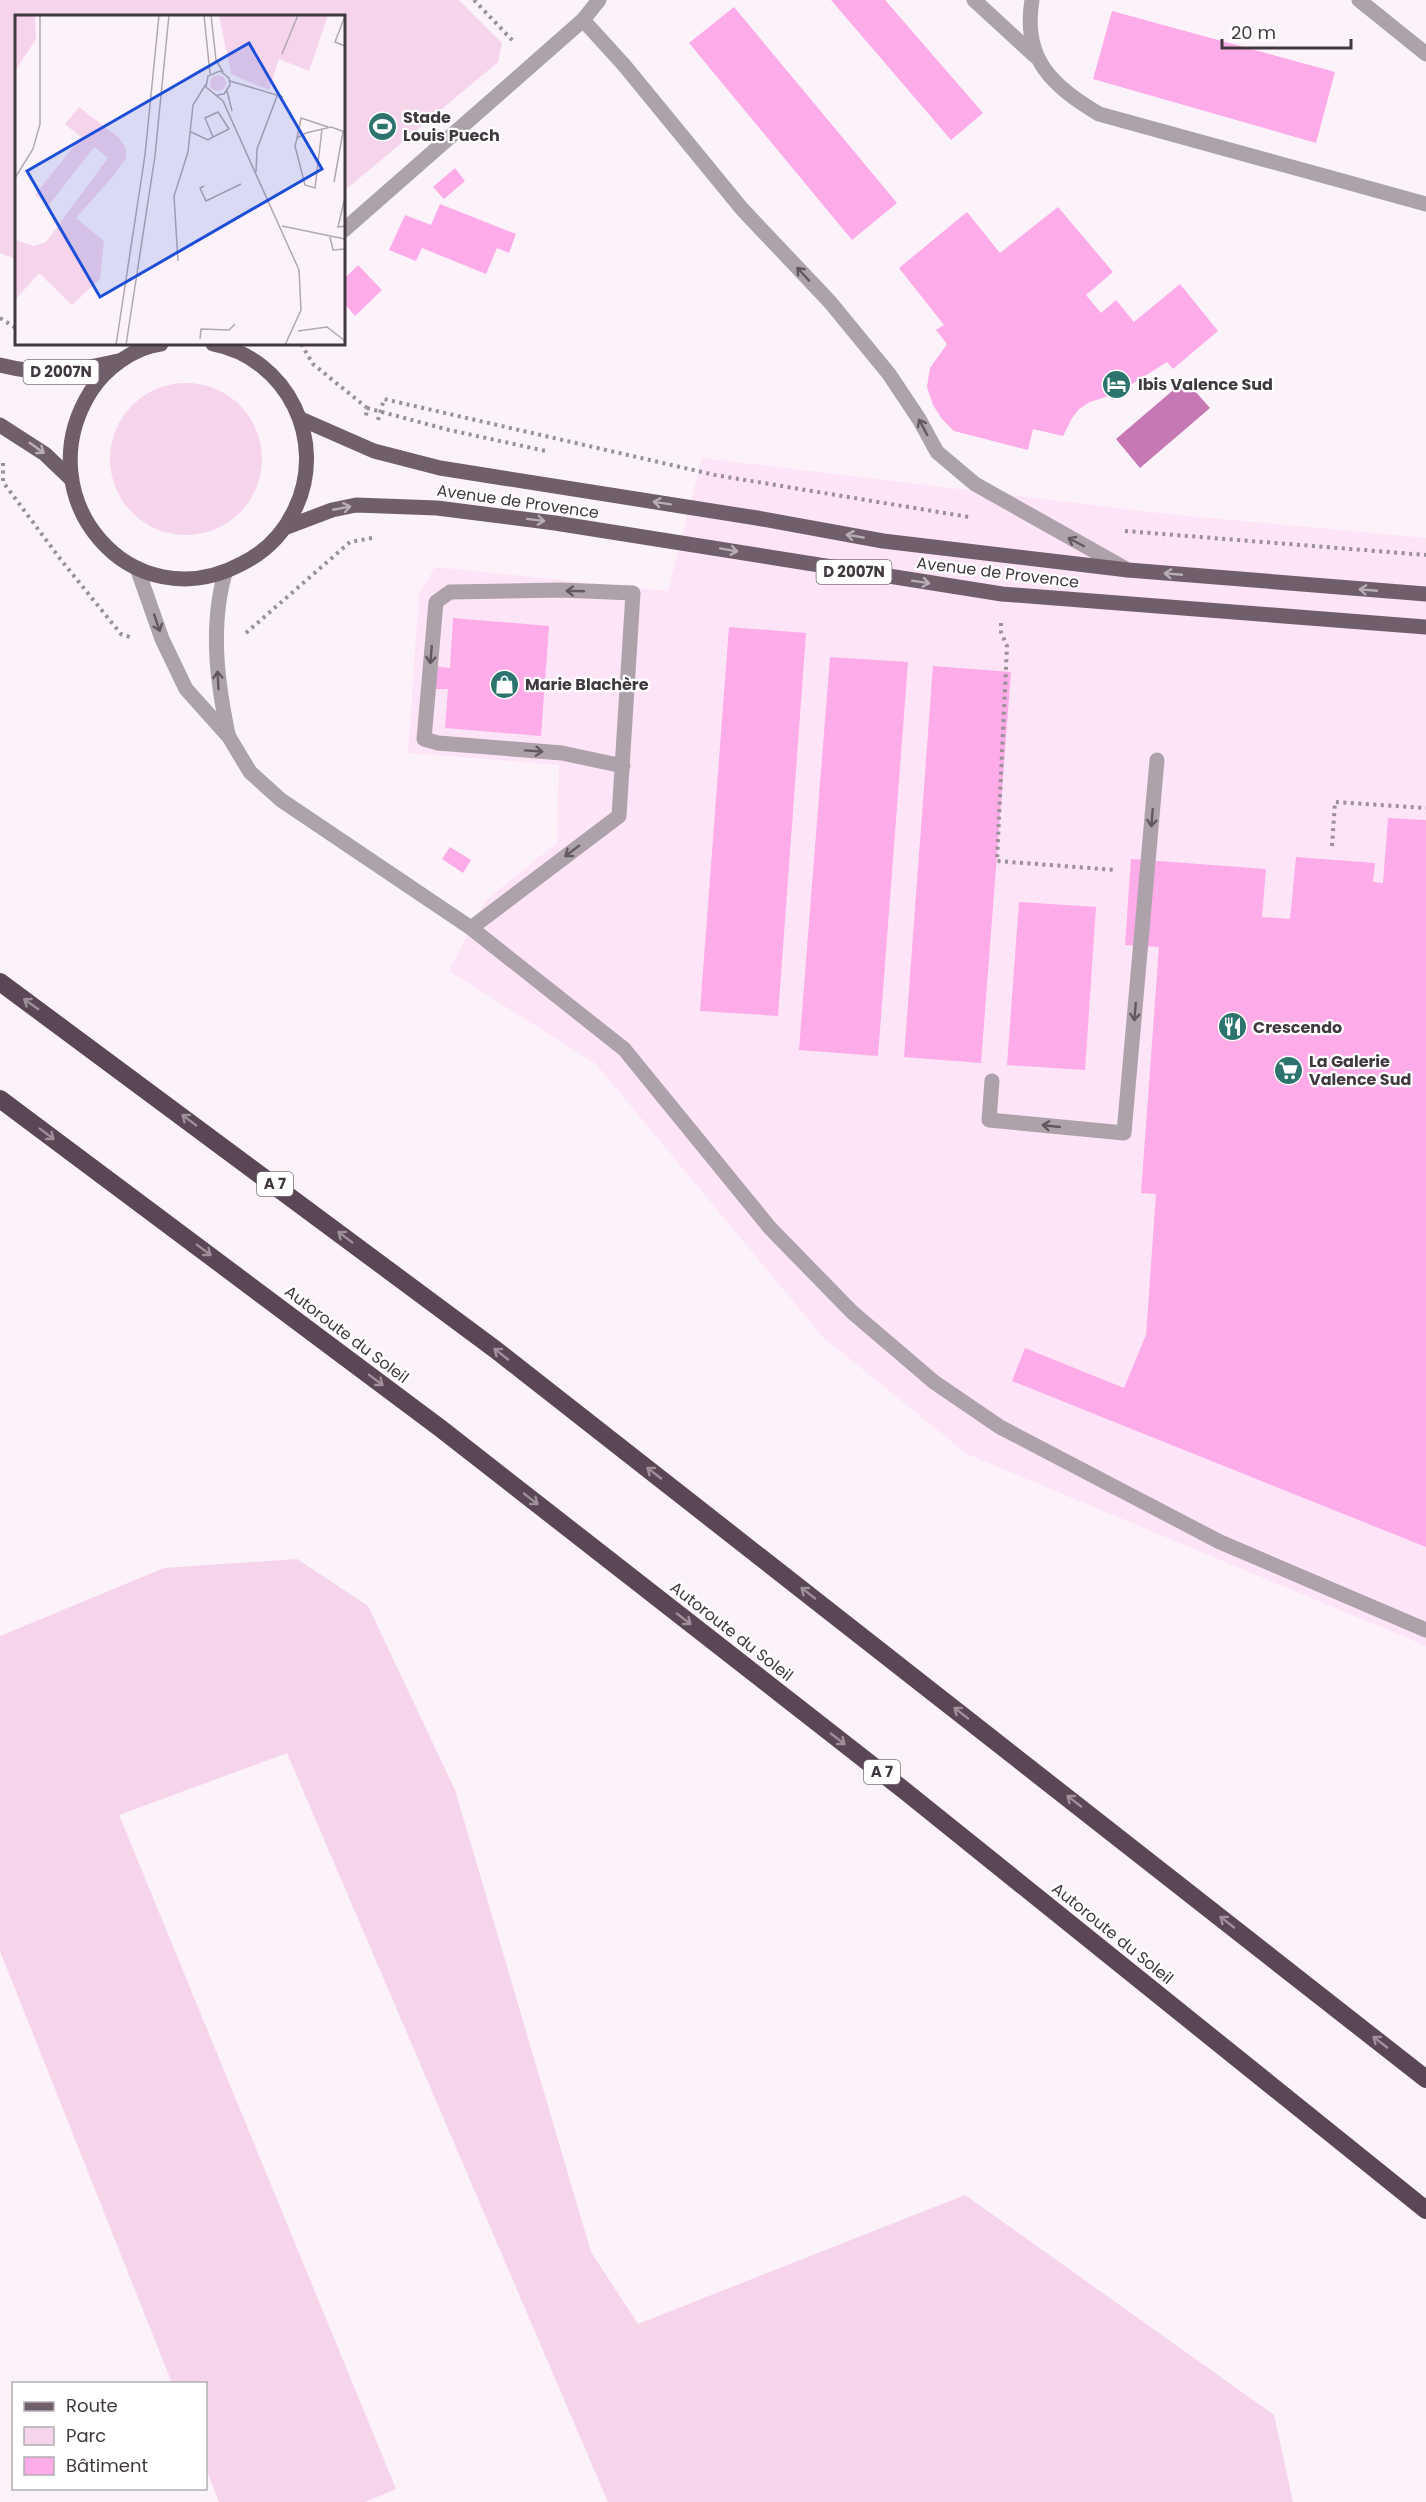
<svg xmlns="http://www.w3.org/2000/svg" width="1426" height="2502" viewBox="0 0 1426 2502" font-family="Poppins,sans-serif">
  <rect width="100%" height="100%" fill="#fcf2f9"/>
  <polygon fill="#fde4f6" points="702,458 1167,514 1426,538 1426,1646 967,1454 823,1337 596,1064 449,971 486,900 557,843 559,765 408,753 419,594 435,567 668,591"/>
  <g fill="#f6d4ec">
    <polygon points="0,0 459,0 502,43 498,62 344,191 344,16 16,16 16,259 0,253"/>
    <circle cx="186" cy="459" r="76"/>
    <polygon points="297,1559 368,1606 455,1790 591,2252 638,2324 965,2195 1274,2415 1293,2502 608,2502 287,1753 119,1815 396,2489 365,2502 219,2502 206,2469 206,2384 172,2383 0,1951 0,1636 164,1568"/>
  </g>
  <polygon fill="#c778b4" points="1185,380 1210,408 1140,468 1116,439"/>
  <g fill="#feabe9">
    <polygon points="831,0 885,0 983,113 951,140"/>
    <polygon points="734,7 897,203 852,240 689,43"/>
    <polygon points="1112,11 1335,72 1316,143 1093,79"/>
    <polygon points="455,168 465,181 444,199 433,187"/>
    <polygon points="440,204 516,234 509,253 497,248 486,274 422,248 416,261 389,250 405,215 431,225"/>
    <polygon points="1058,207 1113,272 1086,295 1101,313 1116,300 1134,322 1180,284 1218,331 1173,369 1167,362 1118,393 1090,402 1079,409 1072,418 1063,436 1033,429 1028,450 954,431 942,419 933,405 927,387 930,368 947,344 936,330 944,325 899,268 967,212 1000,253"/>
    <polygon points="358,265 382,290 355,316 344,303 344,279"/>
    <polygon points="453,618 549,626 541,736 445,728 448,689 433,689 434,666 450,668"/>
    <polygon points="729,627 806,633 778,1016 700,1011"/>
    <polygon points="830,657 908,662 878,1056 799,1050"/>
    <polygon points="933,666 1011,672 981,1063 904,1057"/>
    <polygon points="1388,818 1426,820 1426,1547 1012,1381 1025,1348 1124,1388 1146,1335 1156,1194 1141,1193 1159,947 1125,945 1131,859 1266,869 1262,917 1290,919 1296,857 1375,863 1373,882 1383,883"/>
    <polygon points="450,847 471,860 463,873 442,859"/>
    <polygon points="1019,902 1096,907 1085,1070 1007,1065"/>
  </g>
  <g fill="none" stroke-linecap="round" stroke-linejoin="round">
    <g stroke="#9a9097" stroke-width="4" stroke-dasharray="3 4.5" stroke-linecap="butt">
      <polyline points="474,0 513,41"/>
      <polyline points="0,318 16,328"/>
      <polyline points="301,344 313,364 367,408 366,416"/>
      <polyline points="367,408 449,430 546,451"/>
      <polyline points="378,420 384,399 715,475 969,517"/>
      <polyline points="3,463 3,482 61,560 121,634 130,637"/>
      <polyline points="1125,531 1426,555"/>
      <polyline points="1001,623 1001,632 1007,646 997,861 1116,870"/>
      <polyline points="246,633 350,542 372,538"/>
      <polyline points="1332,846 1335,802 1426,808"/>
    </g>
    <g stroke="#ada2aa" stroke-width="15">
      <polyline points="974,0 1035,56"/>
      <path d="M1032 0C1022 60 1053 86 1099 114L1426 204"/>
      <polyline points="1359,0 1426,54"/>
      <polyline points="583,20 624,65 742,209 830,302 889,374 919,419 937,452 975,484 1128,570"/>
      <polyline points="344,230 583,20 599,0"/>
      <polyline points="137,568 162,639 186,689 229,737 250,772 281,800 471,928 624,1049 770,1228 852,1312 934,1382 1000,1427 1220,1542 1426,1630"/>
      <path d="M225 573C210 626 217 681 228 734"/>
      <polyline points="471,928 619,816 633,593 561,590 450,592 436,602 424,739 438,743 562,753 623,766"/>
      <polyline points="992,1081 989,1120 1124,1133 1157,760"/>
    </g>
    <g stroke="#705e6b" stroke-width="15">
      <path d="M161 344C134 347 105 369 91 391 24 497 131 624 243 563 267 551 284 533 295 509 328 441 287 358 213 344"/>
      <path d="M0 365C49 377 70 372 118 361"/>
      <polyline points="301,419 374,451 440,468 757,518 883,541 1128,570 1426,594"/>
      <polyline points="0,425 45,454 70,478"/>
      <polyline points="287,527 332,510 356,505 437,508 555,523 1002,594 1426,627"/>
    </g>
    <g stroke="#5b4655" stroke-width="18">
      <polyline points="0,982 496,1350 1426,2079"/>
      <polyline points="0,1099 440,1428 905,1791 1426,2210"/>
    </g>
  </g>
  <defs><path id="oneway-shaft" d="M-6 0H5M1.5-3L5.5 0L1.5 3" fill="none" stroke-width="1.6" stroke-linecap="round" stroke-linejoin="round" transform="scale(1.5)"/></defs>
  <g stroke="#62585f">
    <use href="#oneway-shaft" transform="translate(803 274) rotate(-133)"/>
    <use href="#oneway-shaft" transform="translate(923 427) rotate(-118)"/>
    <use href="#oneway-shaft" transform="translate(1076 542) rotate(-152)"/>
    <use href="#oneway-shaft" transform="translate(575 591) rotate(-178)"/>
    <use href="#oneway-shaft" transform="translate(157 623) rotate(71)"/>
    <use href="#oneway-shaft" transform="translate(431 655) rotate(95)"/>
    <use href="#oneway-shaft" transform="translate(218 680) rotate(-93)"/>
    <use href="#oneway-shaft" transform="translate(534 751) rotate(4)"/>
    <use href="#oneway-shaft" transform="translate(1152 818) rotate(95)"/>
    <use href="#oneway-shaft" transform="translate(572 851) rotate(143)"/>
    <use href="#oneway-shaft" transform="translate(1135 1012) rotate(95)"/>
    <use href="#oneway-shaft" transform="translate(1051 1126) rotate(-174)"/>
  </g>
  <g stroke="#b8aeb5">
    <use href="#oneway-shaft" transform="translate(37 448) rotate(36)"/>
    <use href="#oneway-shaft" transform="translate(662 503) rotate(-171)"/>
    <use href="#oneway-shaft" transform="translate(342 508) rotate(-11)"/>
    <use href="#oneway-shaft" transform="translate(536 520) rotate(7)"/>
    <use href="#oneway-shaft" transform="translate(855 536) rotate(-170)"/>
    <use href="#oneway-shaft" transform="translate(729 550) rotate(10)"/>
    <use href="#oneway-shaft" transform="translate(1173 574) rotate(-175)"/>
    <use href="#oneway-shaft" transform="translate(921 582) rotate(9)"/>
    <use href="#oneway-shaft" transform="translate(1368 590) rotate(-175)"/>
  </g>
  <g stroke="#9d9099">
    <use href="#oneway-shaft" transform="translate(31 1004) rotate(-145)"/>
    <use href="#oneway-shaft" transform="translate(189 1120) rotate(-143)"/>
    <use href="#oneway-shaft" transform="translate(47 1134) rotate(37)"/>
    <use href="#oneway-shaft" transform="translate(345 1237) rotate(-143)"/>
    <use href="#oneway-shaft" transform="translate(204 1250) rotate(37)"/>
    <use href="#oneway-shaft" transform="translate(501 1354) rotate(-142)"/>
    <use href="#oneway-shaft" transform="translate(376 1380) rotate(37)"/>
    <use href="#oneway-shaft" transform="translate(654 1473) rotate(-142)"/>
    <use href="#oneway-shaft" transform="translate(531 1499) rotate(38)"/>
    <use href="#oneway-shaft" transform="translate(808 1593) rotate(-142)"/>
    <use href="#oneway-shaft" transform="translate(684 1619) rotate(38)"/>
    <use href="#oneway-shaft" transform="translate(961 1713) rotate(-142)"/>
    <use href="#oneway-shaft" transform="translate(838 1739) rotate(38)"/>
    <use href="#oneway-shaft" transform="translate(1074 1801) rotate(-142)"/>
    <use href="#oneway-shaft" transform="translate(1227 1922) rotate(-142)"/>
    <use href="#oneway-shaft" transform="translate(1380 2042) rotate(-142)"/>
  </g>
  <defs>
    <symbol id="stadium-disc" viewBox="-11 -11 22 22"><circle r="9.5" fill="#2c746d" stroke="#fff"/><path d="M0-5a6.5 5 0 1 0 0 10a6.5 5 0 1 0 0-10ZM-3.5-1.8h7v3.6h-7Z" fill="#fff"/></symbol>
    <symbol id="hotel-disc" viewBox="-11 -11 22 22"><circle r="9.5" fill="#2c746d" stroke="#fff"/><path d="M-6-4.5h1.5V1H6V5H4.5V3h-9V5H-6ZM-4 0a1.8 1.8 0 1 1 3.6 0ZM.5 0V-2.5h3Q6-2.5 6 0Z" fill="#fff"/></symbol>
    <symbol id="shop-disc" viewBox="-11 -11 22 22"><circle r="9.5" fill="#2c746d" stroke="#fff"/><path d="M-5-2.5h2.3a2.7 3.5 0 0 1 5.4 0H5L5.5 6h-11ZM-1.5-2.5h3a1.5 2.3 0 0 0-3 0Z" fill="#fff"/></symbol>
    <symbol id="restaurant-disc" viewBox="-11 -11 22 22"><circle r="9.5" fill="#2c746d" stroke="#fff"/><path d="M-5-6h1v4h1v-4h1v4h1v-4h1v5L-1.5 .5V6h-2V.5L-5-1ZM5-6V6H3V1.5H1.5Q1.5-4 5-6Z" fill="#fff"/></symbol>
    <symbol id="supermarket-disc" viewBox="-11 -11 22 22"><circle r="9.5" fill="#2c746d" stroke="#fff"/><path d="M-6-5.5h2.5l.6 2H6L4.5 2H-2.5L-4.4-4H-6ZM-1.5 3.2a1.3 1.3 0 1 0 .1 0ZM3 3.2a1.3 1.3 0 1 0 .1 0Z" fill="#fff"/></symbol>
  </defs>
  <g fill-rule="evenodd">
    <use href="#stadium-disc" x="366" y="110" width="33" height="33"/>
    <use href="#hotel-disc" x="1100" y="368" width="33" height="33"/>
    <use href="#shop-disc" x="488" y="668" width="33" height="33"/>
    <use href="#restaurant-disc" x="1216" y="1010" width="33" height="33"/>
    <use href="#supermarket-disc" x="1272" y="1054" width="33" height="33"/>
  </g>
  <g text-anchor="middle" stroke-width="4.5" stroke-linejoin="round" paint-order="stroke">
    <g fill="#fff" stroke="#7b7479" stroke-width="1.5">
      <rect x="23.5" y="360" width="75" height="24" rx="4.5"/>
      <rect x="816.5" y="560" width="75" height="24" rx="4.5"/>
      <rect x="257" y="1172" width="36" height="24" rx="4.5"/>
      <rect x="864" y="1760" width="36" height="24" rx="4.5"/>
    </g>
    <g font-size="15" font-weight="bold" fill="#42383f">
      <text x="61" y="377">D 2007N</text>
      <text x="854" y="577">D 2007N</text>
      <text x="275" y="1189">A 7</text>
      <text x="882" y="1777">A 7</text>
    </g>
    <g font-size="16" font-weight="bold" fill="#42383f" stroke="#fff" text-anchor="start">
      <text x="403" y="123">Stade<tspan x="403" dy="18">Louis Puech</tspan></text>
      <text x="1138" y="390">Ibis Valence Sud</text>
      <text x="525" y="690">Marie Blachère</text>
      <text x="1253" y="1033">Crescendo</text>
      <text x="1309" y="1067">La Galerie<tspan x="1309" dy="18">Valence Sud</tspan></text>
    </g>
    <g font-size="16" fill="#42383f" stroke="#fff">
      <text transform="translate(518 501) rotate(8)" y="6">Avenue de Provence</text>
      <text transform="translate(998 572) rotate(7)" y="6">Avenue de Provence</text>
      <text transform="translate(347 1334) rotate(37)" y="6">Autoroute du Soleil</text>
      <text transform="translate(732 1631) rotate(38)" y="6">Autoroute du Soleil</text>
      <text transform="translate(1113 1933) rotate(39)" y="6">Autoroute du Soleil</text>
    </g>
  </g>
  <g transform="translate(15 15)">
    <rect width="330" height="330" fill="#fcf2f9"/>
    <path d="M0 0H20L21 24 0 56ZM204 0H313L294 56 264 44 254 75 216 59ZM195 68a8 8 0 1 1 16 0a8 8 0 1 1-16 0ZM64 92 104 123 111 134V143L99 160 61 203 89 226 85 264 57 290 24 258 0 285V225L19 231 31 227 93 143 79 132 34 190 20 180 66 122 50 109Z" fill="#f6d4ec"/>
    <path fill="none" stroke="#b2a8af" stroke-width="1.5" d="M189 0 195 59M196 0 201 45 208 57M330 1 320 27 330 31M267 39 283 0M215 66 268 82M212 76 217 96M202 80 209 79 215 70 214 63 205 56 193 61 191 72 208 86 284 255 286 295 270 330M307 114 300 173 290 170 280 131 282 123 291 118 316 112 330 117M176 117 193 125 198 122 214 114 203 97 190 103 198 122M282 123 286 103 313 112M241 157 242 134 262 81M0 163 18 134 25 109V0M319 167 328 117M189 171 185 173 191 186 226 169M330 182 323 212 330 211M267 211 330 224M315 222 318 235 330 234M163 246 159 181 173 137 178 90 191 69M283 316 312 312 330 326M185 324 186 314 214 315 220 309M101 330 130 140 144 0M111 330 140 141 154 0"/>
    <path fill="#1d4ed8" fill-opacity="0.15" stroke="#1d4ed8" stroke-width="3" d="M234 28 307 154 85 282 12 156Z"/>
    <rect width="330" height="330" fill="none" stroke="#42383f" stroke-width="3"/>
  </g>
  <rect x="12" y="2382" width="195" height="108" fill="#ffffff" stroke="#b3afb2" stroke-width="1.5"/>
  <rect x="24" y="2402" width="30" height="9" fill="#705e6b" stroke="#b3afb2" stroke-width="1.5"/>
  <text x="66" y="2412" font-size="18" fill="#42383f">Route</text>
  <rect x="24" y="2427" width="30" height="18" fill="#f6d4ec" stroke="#b3afb2" stroke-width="1.5"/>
  <text x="66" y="2442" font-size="18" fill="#42383f">Parc</text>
  <rect x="24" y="2457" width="30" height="18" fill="#feabe9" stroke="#b3afb2" stroke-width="1.5"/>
  <text x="66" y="2472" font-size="18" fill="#42383f">Bâtiment</text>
  <path d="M1222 39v9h129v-9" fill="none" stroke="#42383f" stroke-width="3"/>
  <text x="1231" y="39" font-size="18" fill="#42383f" stroke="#ffffff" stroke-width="4.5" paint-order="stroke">20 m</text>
</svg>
